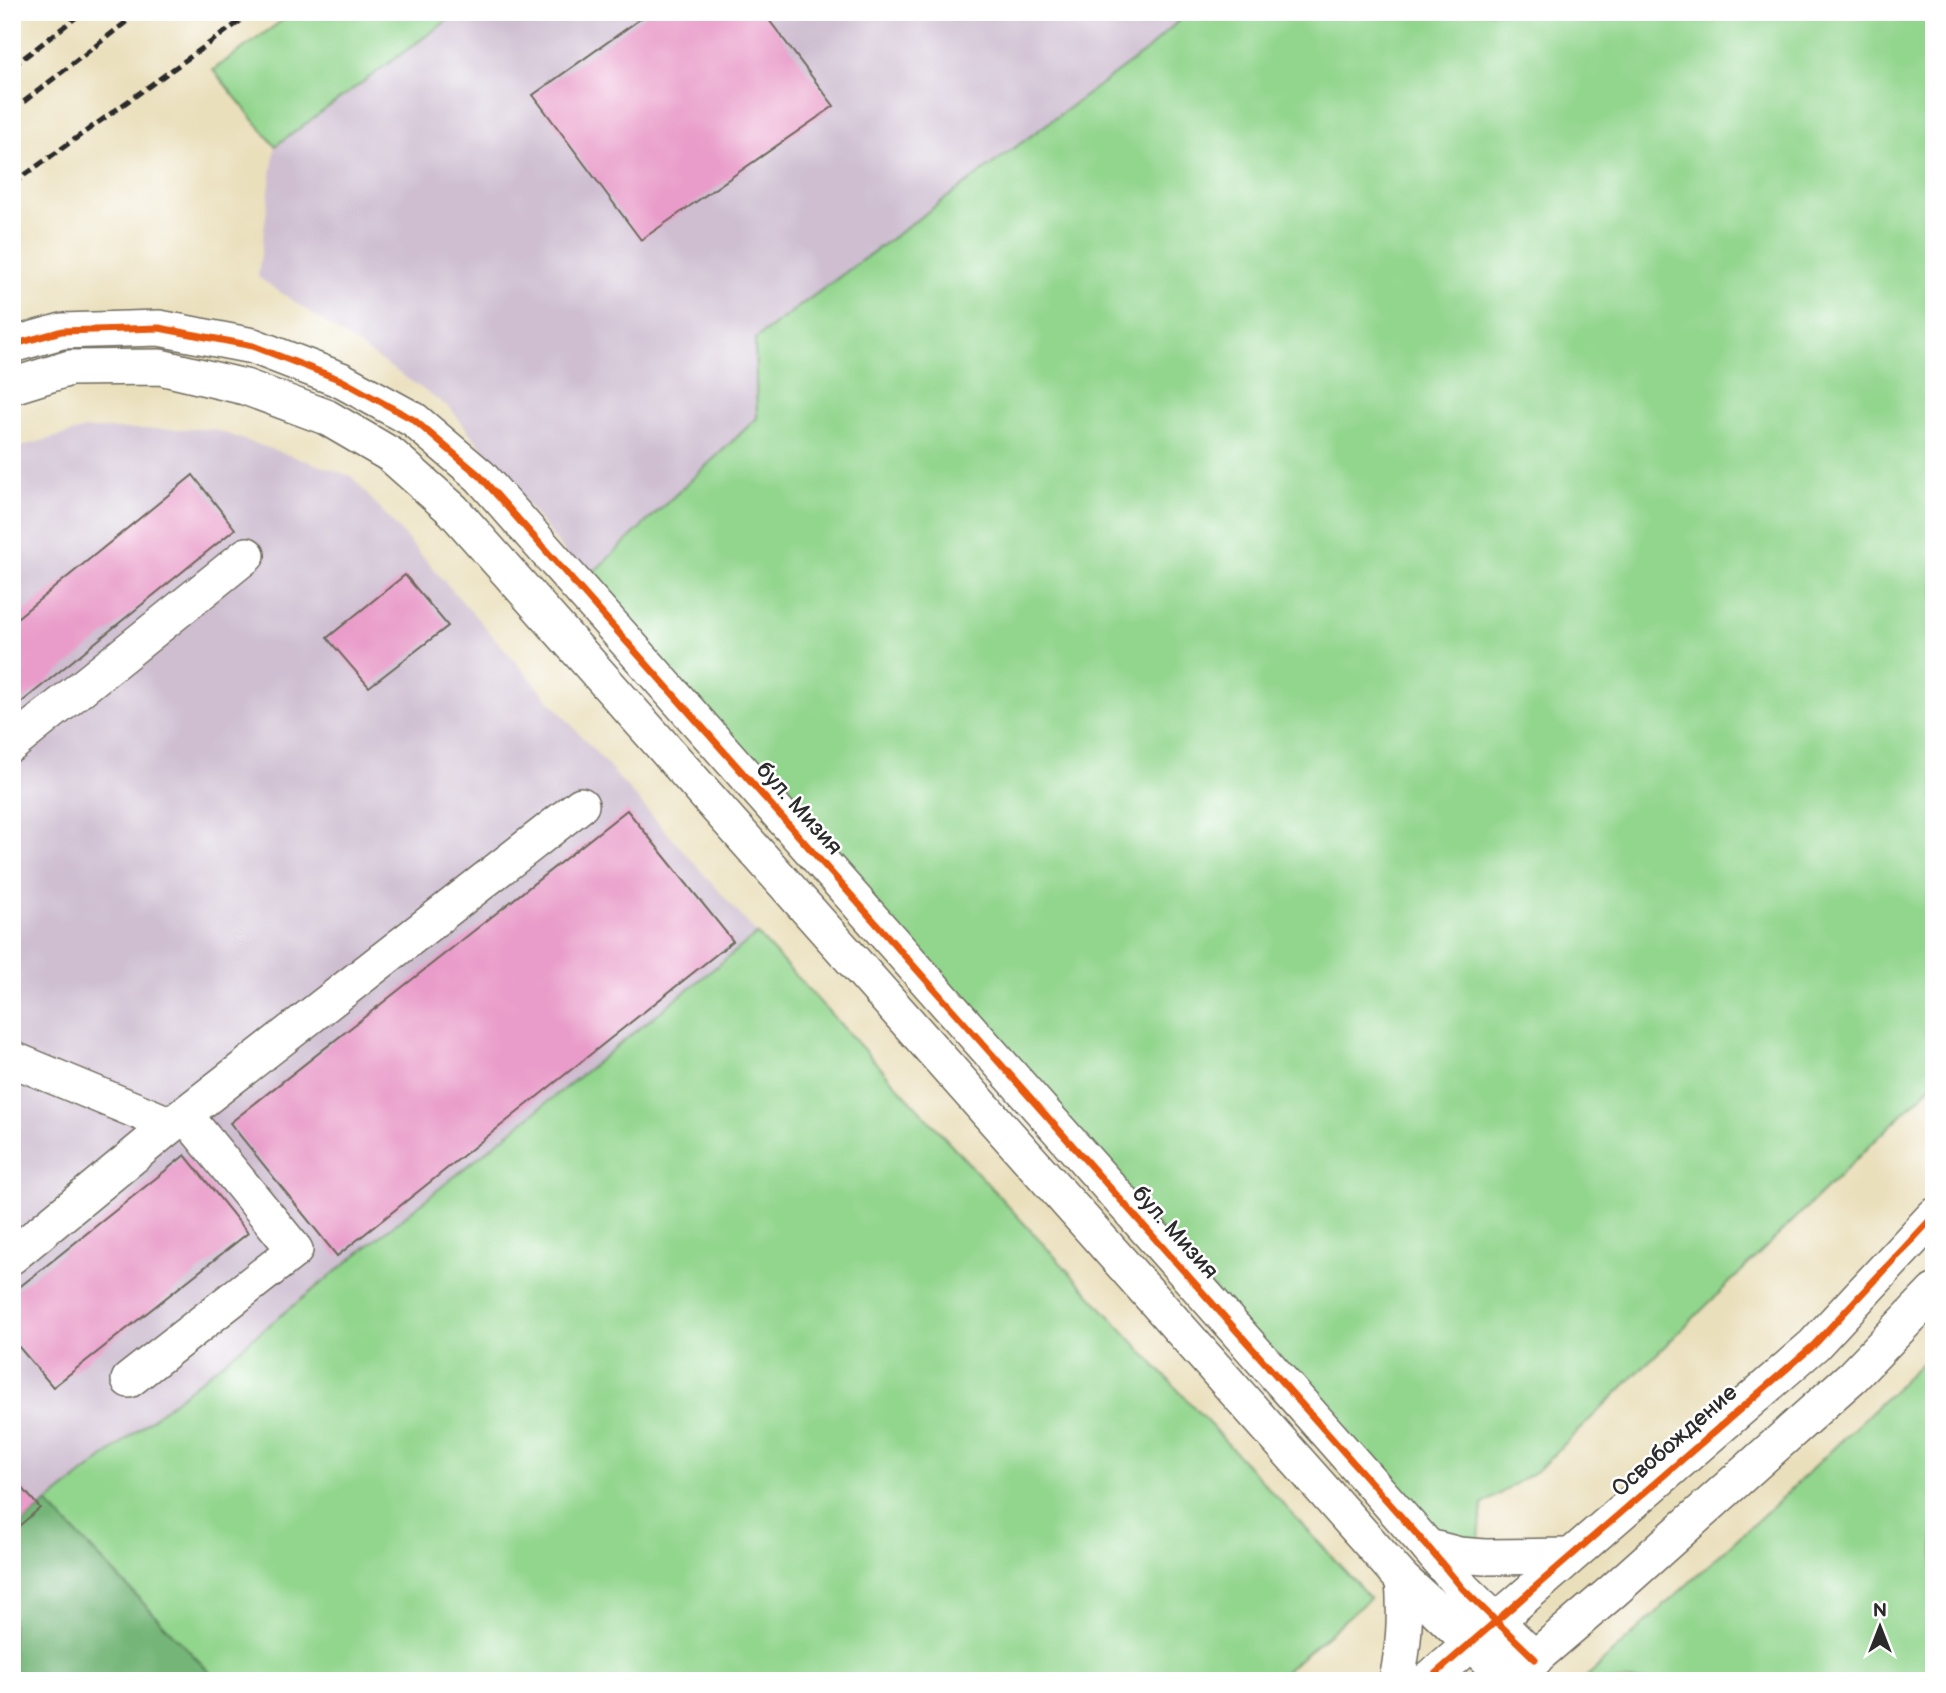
<svg xmlns="http://www.w3.org/2000/svg" width="1946" height="1693" viewBox="0 0 1946 1693" font-family="'Balsamiq Sans',sans-serif">
  <rect width="100%" height="100%" fill="#fff"/>
  <filter id="ink" filterUnits="userSpaceOnUse"><feTurbulence type="fractalNoise" baseFrequency=".0143" numOctaves="2"/><feDisplacementMap in="SourceGraphic" scale="14" xChannelSelector="R" yChannelSelector="G"/><feConvolveMatrix kernelMatrix="1 2 1 2 8 2 1 2 1" color-interpolation-filters="sRGB"/></filter>
  <filter id="wash" filterUnits="userSpaceOnUse"><feTurbulence type="fractalNoise" baseFrequency=".00686" numOctaves="4" result="noise"/><feDisplacementMap in="SourceGraphic" scale="28" xChannelSelector="R" yChannelSelector="G"/><feGaussianBlur stdDeviation="1.57" result="paint"/><feColorMatrix in="noise" values="0 0 0 0 0 0 0 0 0 0 0 0 0 0 0 0 0 1.4 0 .05"/><feComposite in="paint" operator="in"/></filter>
  <g filter="url(#wash)">
    <rect width="100%" height="100%" fill="#eadfbb"/>
    <g fill="#cebed0">
      <polygon points="459,12 1188,12 1146,51 755,339 757,418 586,579 450,408 258,277 275,146"/>
      <polygon points="86,429 212,429 351,476 757,934 12,1532 12,449"/>
    </g>
    <g fill="#92d58d" stroke="#5e805c" stroke-width="2">
      <polygon points="294,12 459,12 275,146 213,70"/>
      <polygon points="1188,12 1934,12 1934,1083 1539,1469 1482,1505 1479,1540 1432,1537 586,579 757,418 755,339 1146,51"/>
      <polygon points="757,934 1370,1598 1274,1681 218,1681 47,1503"/>
      <polygon points="1934,1351 1934,1681 1582,1681 1785,1495"/>
    </g>
    <polygon fill="#75b678" stroke="#507052" stroke-width="2" points="47,1503 218,1681 12,1681 12,1532"/>
    <g id="blocks">
      <g fill="#e99cc9">
        <polygon points="650,12 763,12 834,106 641,240 533,95"/>
        <polygon points="193,475 235,529 12,710 12,622"/>
        <polygon points="405,575 448,626 369,687 327,638"/>
        <polygon points="627,810 733,941 337,1256 230,1123"/>
        <polygon points="185,1155 248,1233 53,1387 12,1339 12,1293"/>
        <polygon points="12,1476 40,1508 12,1532"/>
      </g>
    </g>
  </g>
  <g filter="url(#ink)">
    <use href="#blocks" fill-opacity="0" stroke="#6e6a5d" stroke-width="2"/>
    <g fill="none" stroke-linecap="round" stroke-linejoin="round">
      <defs>
        <g id="minor">
          <polyline points="12,345 62,331 159,328 253,346 341,380 414,420 480,476 1428,1547 1463,1589 1535,1659"/>
          <polyline points="12,386 70,368 160,367 245,387 326,417 391,455 453,510 1403,1580 1431,1605 1509,1680"/>
          <polyline points="12,744 247,555"/>
          <polyline points="12,1059 171,1125 581,805"/>
          <polyline points="12,1256 171,1125"/>
          <polyline points="129,1380 295,1250 185,1115"/>
          <polyline points="1428,1547 1459,1555 1485,1557 1569,1556"/>
          <polyline points="1516,1674 1613,1591 1853,1376 1934,1292"/>
          <path d="M1397 1681C1404 1643 1406 1619 1403 1580"/>
          <polyline points="1427,1681 1814,1345 1934,1216"/>
        </g>
      </defs>
      <use href="#minor" stroke="#6e6a5d" stroke-width="38"/>
      <use href="#minor" stroke="#fff" stroke-width="35"/>
      <g stroke="#2b2b2b" stroke-width="5" stroke-dasharray="10 5" stroke-linecap="butt">
        <polyline points="12,67 83,12"/>
        <polyline points="12,111 139,12"/>
        <polyline points="12,184 253,12"/>
      </g>
      <defs>
        <g id="cycleway">
          <polyline points="12,345 62,331 159,328 253,346 341,380 414,420 480,476 1428,1547 1463,1589 1535,1659"/>
          <polyline points="1427,1681 1814,1345 1934,1216"/>
        </g>
      </defs>
      <use href="#cycleway" stroke="#fff" stroke-width="11"/>
      <use href="#cycleway" stroke="#e8590c" stroke-width="7"/>
    </g>
  </g>
  <g text-anchor="middle" stroke-width="5" stroke-linejoin="round" paint-order="stroke">
    <g font-size="23" fill="#2b2b2b" stroke="#fff">
      <text transform="translate(800 808) rotate(48)" y="8">бул. Мизия</text>
      <text transform="translate(1176 1232) rotate(48)" y="8">бул. Мизия</text>
      <text transform="translate(1674 1440) rotate(-41)" y="8">Освобождение</text>
    </g>
  </g>
  <rect width="1946" height="1693" fill="none" stroke="#fff" stroke-width="42"/>
  <g transform="translate(1880 1627)" stroke="#ffffff" stroke-width="5" paint-order="stroke">
  <path d="M0-5L12 26L0 18L-12 26Z" fill="#2b2b2b"/>
  <text y="-10" font-size="19" font-weight="bold" text-anchor="middle" fill="#2b2b2b">N</text>
  </g>
</svg>
